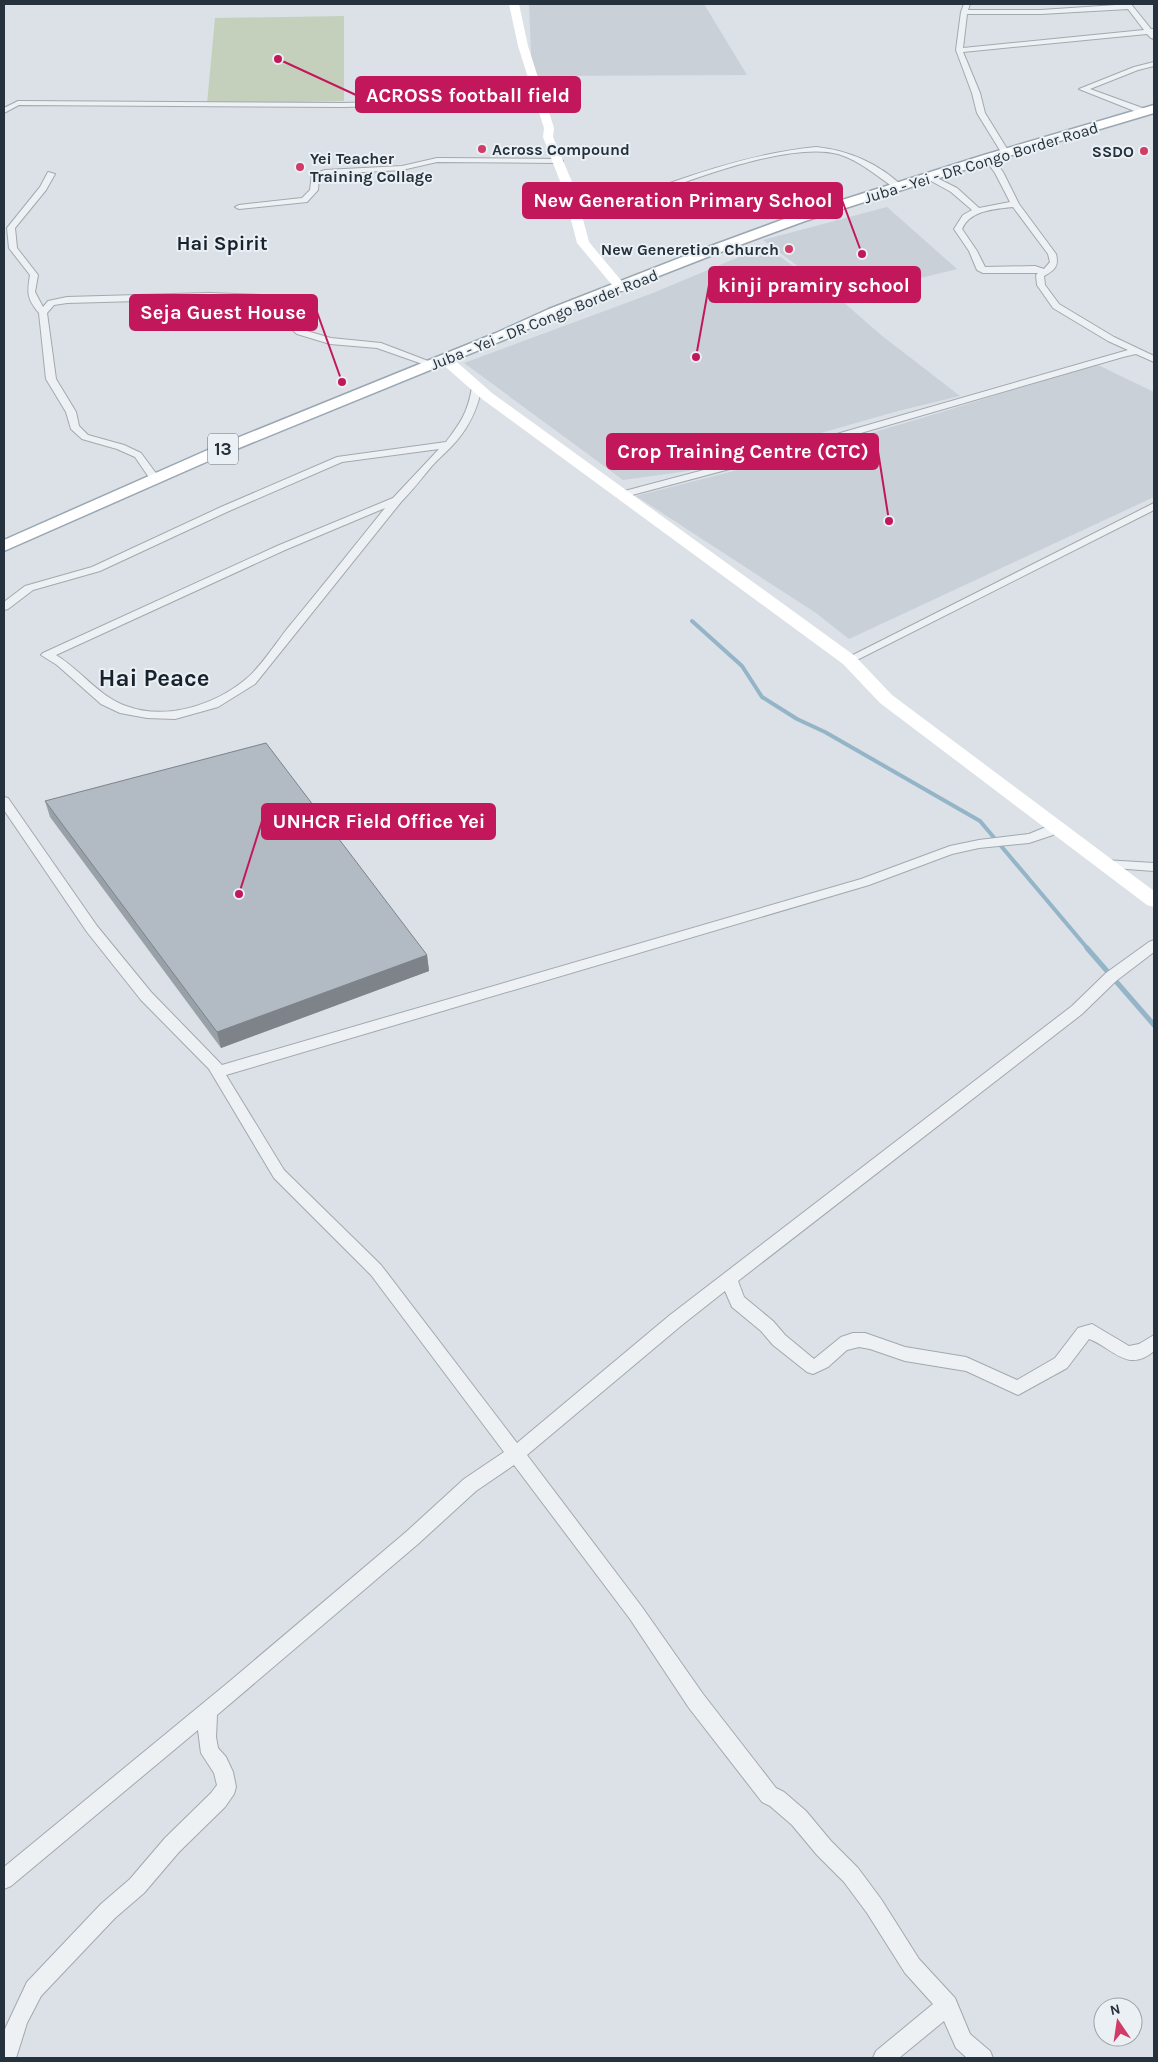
<svg xmlns="http://www.w3.org/2000/svg" width="1158" height="2062" viewBox="0 0 1158 2062" font-family="Karla,sans-serif">
  <rect width="100%" height="100%" fill="#dbe1e6"/>
  <g fill="#c9d0d8">
    <polygon points="529,4 704,4 747,75 532,76"/>
    <polygon points="887,207 957,269 840,298 763,240"/>
    <polygon points="765,246 841,300 881,335 960,396 898,411 688,471 623,480 464,363 653,293"/>
    <polygon points="1096,364 1154,392 1154,497 849,639 816,613 636,496 800,454 932,415"/>
  </g>
  <polygon fill="#c4d0bc" points="344,16 344,101 207,104 215,18"/>
  <g fill="none" stroke-linecap="round" stroke-linejoin="round">
    <polyline stroke="#94b5c8" stroke-width="4" points="692,621 742,666 762,697 797,719 825,732 980,821 1088,949"/>
    <polyline stroke="#94b5c8" stroke-width="5" points="1087,948 1154,1025"/>
    <defs>
      <g id="street">
        <path d="M964 4H970L968 10H1041L1131 4 1151 29H1154V39L1151 38 1147 34 963 52 980 93 985 113 1009 152 1005 154 1001 152 977 113 972 93 956 50 961 12ZM1128 9 1144 30 963 48 967 14H1041Z"/>
        <polygon points="1154,62 1154,66 1138,70 1090,89 1148,110 1148,114 1142,114 1079,89 1134,67"/>
        <polygon points="539,98 543,100 542,102 343,107 19,105 4,113 4,108 18,101 343,103"/>
        <path d="M816 147C848 150 880 164 903 187L896 189C878 177 859 160 838 154 789 141 683 182 636 201L629 199C638 192 653 189 664 185 714 167 764 152 816 147Z"/>
        <path d="M985 156H991L1003 172 1019 204 1056 254C1059 266 1055 270 1044 276L1045 285 1059 304 1114 337 1154 356V362L1136 354 1123 357 816 446 621 498 617 497V493L809 442 1128 350 1108 341 1053 308 1037 285 1036 275 1038 273H983L977 270 969 251 954 229 963 215 972 210 951 192 924 177 931 175 957 188 979 208 1010 202 995 173 984 158ZM1013 207 1048 254 1050 262 1044 269 1035 266 985 267 977 251 962 229C970 210 995 209 1013 207Z"/>
        <polygon points="437,158 559,159 563,161 559,163 437,162 402,170 326,174 319,177 318,190 307,202 239,209 235,207 239,205 302,198 310,190 312,174 325,170 402,166"/>
        <path d="M48 172 55 174 46 190 15 228 17 248 38 275 35 292 43 307 48 301 67 297 209 293 261 295 285 310 291 320 303 330 331 338 381 343 436 364 431 367 377 348 330 344 297 334 284 323 278 314 259 301 209 299 67 303 54 305 47 313 56 379 76 412 79 426 88 435 124 445 141 453 155 472 163 478 158 481 148 476 135 457 117 449 82 439 71 429 66 412 46 379 39 313C27 299 27 293 30 275L9 248 7 228 40 187Z"/>
        <path d="M477 384 482 387C477 411 468 430 450 448 444 454 437 460 431 467 421 479 412 491 401 502L255 684 218 707 175 719 147 718 120 713 101 704 57 665 41 655 43 653 277 546 393 498 439 449 342 462 229 511 100 571 33 590 8 609 4 610V602L25 586 92 567 221 507 337 457 446 442C461 422 468 412 472 387ZM385 508C352 549 320 589 287 629 276 643 260 668 246 679 215 705 166 721 126 706 98 696 81 670 56 655L285 550Z"/>
        <polygon points="1154,503 1154,510 853,662 845,662 843,660"/>
        <path d="M4 797 8 798 97 926 151 992 222 1065 861 879 950 846 979 840 1029 834 1053 824H1061L1063 827 1053 835 1029 843 979 848 952 854 869 885 226 1075 284 1170 381 1265 517 1443 670 1315 1072 1006 1106 973 1149 942 1154 940V952L1116 981 1082 1014 738 1281 744 1297 773 1321 785 1335 814 1359 841 1337 853 1333H865L905 1347 966 1357 1017 1380 1055 1358 1078 1328 1092 1324 1129 1346 1139 1344 1154 1335V1351C1127 1374 1112 1347 1089 1339L1067 1368 1018 1395 966 1371 905 1361 870 1349 859 1347 847 1350 828 1367 813 1374 807 1372 773 1345 761 1331 732 1307 725 1291 682 1325 527 1455 642 1607 703 1694 776 1788 784 1792 806 1811 831 1841 858 1868 881 1899 919 1959 955 1998 970 2034 990 2051 993 2058H967L956 2048 944 2021 899 2058H873L876 2051 933 2004 905 1973 867 1913 844 1882 817 1855 792 1825 770 1806 762 1802 689 1708 630 1619 514 1465 476 1491 418 1544 217 1715 216 1737 218 1748 226 1757 233 1772 236 1787 234 1794 225 1807 179 1852 144 1893 115 1918 41 1996 27 2023 16 2058H4V2031L27 1982 101 1904 130 1879 165 1838 211 1793 217 1785 214 1773 201 1753 198 1730 11 1886 4 1889V1867L230 1681 406 1532 464 1479 504 1452 371 1275 274 1178 209 1069 141 1000 87 932 4 810Z"/>
        <polygon points="1104,860 1154,863 1154,871 1100,867 1098,864"/>
      </g>
      <polygon id="primary" points="1154,105 1154,113 992,161 805,221 710,256 559,315 506,339 222,455 4,551 4,540 210,449 496,333 549,309 700,250 795,215 984,155"/>
    </defs>
    <use href="#street" stroke="#a1a9b0" stroke-width="2"/>
    <use href="#primary" stroke="#9aa7b2" stroke-width="3"/>
    <use href="#street" fill="#eef1f4" fill-rule="evenodd"/>
    <g fill="#fff" fill-rule="evenodd">
      <polygon points="509,4 519,4 528,46 554,128 553,137 575,189 589,242 625,285 627,288 625,291 617,291 577,243 563,189 543,137 544,128 518,46"/>
      <polygon points="445,355 450,356 492,393 855,656 892,695 1154,891 1154,907 1147,905 880,703 843,664 482,399 440,362 438,359"/>
    </g>
    <use href="#primary" fill="#fff" fill-rule="evenodd"/>
  </g>
  <polygon fill="#99a1a8" points="45,801 427,955 429,971 221,1048 50,817"/>
  <polygon fill="#7d8388" points="427,955 429,971 221,1048 217,1032"/>
  <polygon fill="#b2bbc3" stroke="#7d8388" points="266,743 427,955 217,1032 45,801"/>
  <g fill="#d03b67" stroke="#eaf0f4" stroke-width="2">
    <circle cx="482" cy="149" r="5"/>
    <circle cx="1144" cy="151" r="5"/>
    <circle cx="300" cy="167" r="5"/>
    <circle cx="789" cy="249" r="5"/>
  </g>
  <g text-anchor="middle" stroke-width="4" stroke-linejoin="round" paint-order="stroke">
    <g font-size="16" font-weight="bold" fill="#25313c" stroke="#eaf0f4" text-anchor="start">
      <text x="492" y="155">Across Compound</text>
      <text x="1134" y="157" text-anchor="end">SSDO</text>
      <text x="310" y="164">Yei Teacher<tspan x="310" dy="18">Training Collage</tspan></text>
      <text x="779" y="255" text-anchor="end">New Generetion Church</text>
    </g>
    <g font-size="16" fill="#25313c" stroke="#eaf0f4">
      <text transform="translate(981 162) rotate(-17)" y="6">Juba - Yei - DR Congo Border Road</text>
      <text transform="translate(544 319) rotate(-22)" y="6">Juba - Yei - DR Congo Border Road</text>
    </g>
    <rect fill="#eaf0f4" stroke="#606a73" stroke-width="1" x="208" y="433.5" width="30" height="31" rx="4"/>
    <g font-size="18" font-weight="bold" fill="#25313c">
      <text x="223" y="455">13</text>
    </g>
    <g font-size="20" font-weight="bold" fill="#17222d" stroke="#eaf0f4">
      <text x="222" y="250">Hai Spirit</text>
    </g>
    <g font-size="24" font-weight="bold" fill="#17222d" stroke="#eaf0f4">
      <text x="154" y="686">Hai Peace</text>
    </g>
  </g>
  <path fill="none" stroke="#c2185b" stroke-width="2" d="M278 59L356 95M862 254L842 200M696 357L709 285M342 382L317 312M889 521L878 451M239 894L262 821"/>
  <g fill="#c2185b" stroke="#eaf0f4" stroke-width="2">
    <circle cx="278" cy="59" r="5"/>
    <circle cx="862" cy="254" r="5"/>
    <circle cx="696" cy="357" r="5"/>
    <circle cx="342" cy="382" r="5"/>
    <circle cx="889" cy="521" r="5"/>
    <circle cx="239" cy="894" r="5"/>
  </g>
  <g fill="#c2185b" stroke="#c2185b" stroke-width="2">
    <rect x="356" y="77" width="224" height="35" rx="5"/>
    <rect x="523" y="183" width="319" height="35" rx="5"/>
    <rect x="709" y="267" width="211" height="35" rx="5"/>
    <rect x="130" y="295" width="187" height="35" rx="5"/>
    <rect x="607" y="434" width="271" height="35" rx="5"/>
    <rect x="262" y="804" width="233" height="35" rx="5"/>
  </g>
  <g font-size="20" text-anchor="middle" font-weight="bold" fill="#fff">
    <text x="468" y="102">ACROSS football field</text>
    <text x="683" y="207">New Generation Primary School</text>
    <text x="814" y="292">kinji pramiry school</text>
    <text x="223" y="319">Seja Guest House</text>
    <text x="743" y="458">Crop Training Centre (CTC)</text>
    <text x="379" y="828">UNHCR Field Office Yei</text>
  </g>
  <rect width="1158" height="2062" fill="none" stroke="#25313c" stroke-width="10"/>
  <g transform="translate(1118 2022) rotate(347)"><circle r="24" fill="#eaf0f4" stroke="#9ba4aa"/>
  <path d="M0-4L9 19L0 12L-9 19Z" fill="#d03b67"/>
  <text y="-8" font-size="14" font-weight="bold" text-anchor="middle" fill="#25313c">N</text>
  </g>
</svg>
